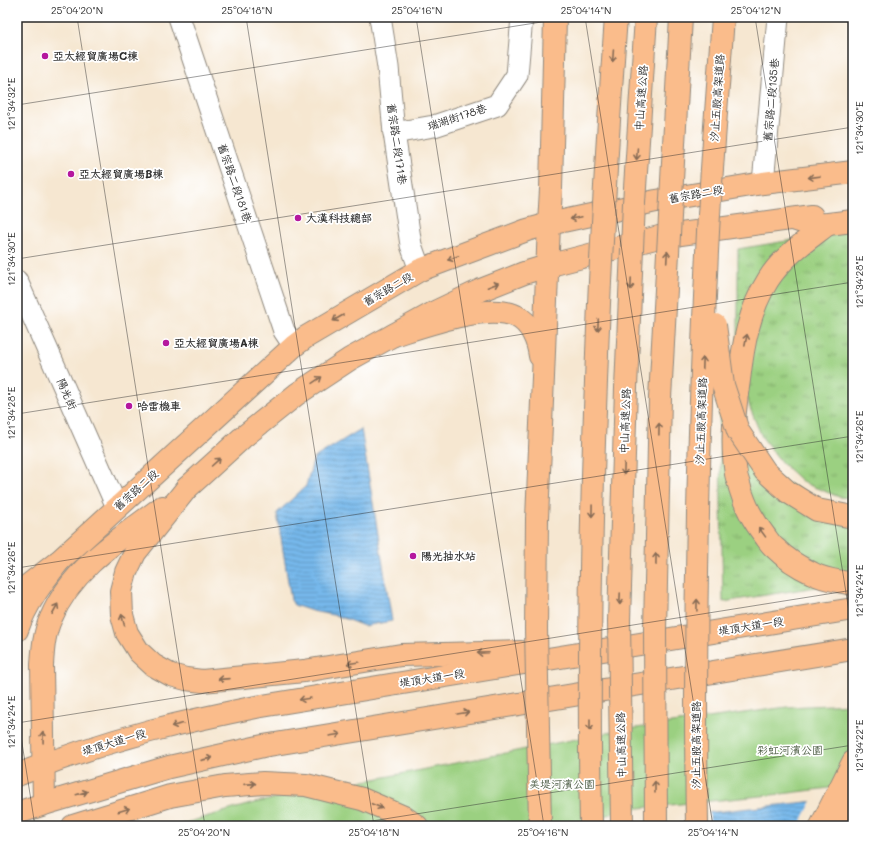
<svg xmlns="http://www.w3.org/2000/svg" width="870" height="843" viewBox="0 0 870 843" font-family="Mali,'LXGW WenKai TC',sans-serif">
  <defs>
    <pattern id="grass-tufts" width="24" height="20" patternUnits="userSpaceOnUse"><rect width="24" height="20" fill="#9bd081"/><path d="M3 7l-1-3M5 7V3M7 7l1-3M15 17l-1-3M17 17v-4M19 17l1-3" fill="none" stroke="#7fa96a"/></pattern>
    <pattern id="water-rules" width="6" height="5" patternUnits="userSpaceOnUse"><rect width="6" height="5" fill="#76b8eb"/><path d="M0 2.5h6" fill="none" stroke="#6196bf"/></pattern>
  </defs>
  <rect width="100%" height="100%" fill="#fff"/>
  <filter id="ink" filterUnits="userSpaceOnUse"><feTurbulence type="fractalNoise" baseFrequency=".025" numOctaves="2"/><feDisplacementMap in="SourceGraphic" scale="8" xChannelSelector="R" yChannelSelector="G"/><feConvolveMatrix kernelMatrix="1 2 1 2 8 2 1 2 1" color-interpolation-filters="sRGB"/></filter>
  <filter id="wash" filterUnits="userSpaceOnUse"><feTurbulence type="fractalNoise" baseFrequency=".012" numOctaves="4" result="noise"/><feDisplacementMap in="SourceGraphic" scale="16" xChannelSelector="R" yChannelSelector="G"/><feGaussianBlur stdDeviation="0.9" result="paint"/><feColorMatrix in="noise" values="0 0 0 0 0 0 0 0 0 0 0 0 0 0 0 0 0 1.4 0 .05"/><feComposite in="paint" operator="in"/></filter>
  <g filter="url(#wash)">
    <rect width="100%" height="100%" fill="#f6e7d1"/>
    <g fill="url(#grass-tufts)" stroke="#637e56">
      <polygon points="853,230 853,498 839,497 804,483 782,463 762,437 750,408 738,363 738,249"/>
      <polygon points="719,400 772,475 853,518 853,581 723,602"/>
    </g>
    <polygon fill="#9bd081" stroke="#637e56" points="853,704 853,785 781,794 629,809 568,826 175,826 254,803 622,730 787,707"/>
    <g fill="url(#water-rules)" stroke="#50728b">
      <polygon points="361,429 392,621 364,626 338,616 312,611 294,605 291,600 277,513 306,486 314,458"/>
      <polygon points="853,797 853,826 615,826 641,820"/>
    </g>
    <g fill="#f6e7d1">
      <polygon points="853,795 852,826 799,826 813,799"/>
      <polygon points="709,810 710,826 613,826 614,824 641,818"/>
    </g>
  </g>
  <g filter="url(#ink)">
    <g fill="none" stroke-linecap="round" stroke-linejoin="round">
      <defs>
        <g id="minor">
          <polyline points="179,17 284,331 294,346"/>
          <polyline points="380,17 388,67 394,133 411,245 420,270"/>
          <polyline points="394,133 434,126 497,105 517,75 522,17"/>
          <polyline points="763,183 778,17"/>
          <polyline points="17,281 117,507"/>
        </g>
        <g id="major">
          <polyline points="187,488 242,438 297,394 350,359 437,311 481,290 524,273 547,266 659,237 812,216"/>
          <polyline points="17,594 58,562 294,346 306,337 420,270 527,230 549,224 656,201 763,183 853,172"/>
        </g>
        <g id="highway">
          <polyline points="793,219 812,225 828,224 853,221"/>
          <path d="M828 224C806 241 783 256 768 280 749 310 743 345 739 380 734 411 731 443 736 474 737 479 739 484 740 488 746 508 753 520 765 536 768 540 771 545 775 548 785 558 799 567 812 573 824 580 840 581 853 584"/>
          <path d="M394 335C423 326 488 302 516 316 531 323 538 341 540 356"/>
          <polyline points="187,488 135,553 126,572 121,591 122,615 127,633 139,652 153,665 171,675 186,679 202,681 244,677 304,671 401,655 521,652"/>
          <polyline points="537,519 543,377 549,224 551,189 555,17"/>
          <path d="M17 630C26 604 42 583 58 562"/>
          <path d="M17 775C60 758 105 743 150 731 185 722 221 714 256 707L853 609"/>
          <path d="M44 804 42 665C43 649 44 633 51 618 72 568 121 538 162 507"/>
          <polyline points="17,813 44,804 169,767 263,746 853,649"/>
          <polyline points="73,826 170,796 225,786 263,783 306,785 362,799 404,817 417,826"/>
          <polyline points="821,826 853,762"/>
          <polyline points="835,826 853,803"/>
        </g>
      </defs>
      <use href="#minor" stroke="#90897e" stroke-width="23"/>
      <use href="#major" stroke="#90897e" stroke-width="24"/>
      <use href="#highway" stroke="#90897e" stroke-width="24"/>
      <use href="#minor" stroke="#fff" stroke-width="21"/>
      <use href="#major" stroke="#fabc8b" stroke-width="22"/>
      <use href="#highway" stroke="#fabc8b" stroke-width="22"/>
      <defs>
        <g id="highway-bridge">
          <polyline points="715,325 723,385 738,431 765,471 788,492 817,510 853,517"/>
          <polyline points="537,519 536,629 540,826"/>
          <path d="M591 826C588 669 591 511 597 354 601 242 608 129 616 17"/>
          <polyline points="622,826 619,621 626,388 634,203 646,17"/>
          <polyline points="656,826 655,629 660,398 681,17"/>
          <path d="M697 826C694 628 698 430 708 232 712 160 718 89 723 17"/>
        </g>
      </defs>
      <use href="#highway-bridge" stroke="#90897e" stroke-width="24" stroke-linecap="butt"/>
      <use href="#highway-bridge" stroke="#fabc8b" stroke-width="22"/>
    </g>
    <defs><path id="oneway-shaft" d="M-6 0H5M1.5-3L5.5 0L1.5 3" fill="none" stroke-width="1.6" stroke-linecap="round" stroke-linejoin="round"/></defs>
    <g stroke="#886c56">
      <use href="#oneway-shaft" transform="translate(613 56) rotate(94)"/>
      <use href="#oneway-shaft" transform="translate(637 154) rotate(94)"/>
      <use href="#oneway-shaft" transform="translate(814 177) rotate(173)"/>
      <use href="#oneway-shaft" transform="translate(576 218) rotate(168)"/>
      <use href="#oneway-shaft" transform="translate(667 257) rotate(-87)"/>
      <use href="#oneway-shaft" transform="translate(453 258) rotate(159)"/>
      <use href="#oneway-shaft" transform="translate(631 284) rotate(92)"/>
      <use href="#oneway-shaft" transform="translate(493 285) rotate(-21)"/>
      <use href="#oneway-shaft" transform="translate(338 318) rotate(150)"/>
      <use href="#oneway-shaft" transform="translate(598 325) rotate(93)"/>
      <use href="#oneway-shaft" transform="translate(746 340) rotate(-79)"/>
      <use href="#oneway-shaft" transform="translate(703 363) rotate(-88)"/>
      <use href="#oneway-shaft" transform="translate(317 380) rotate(-34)"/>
      <use href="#oneway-shaft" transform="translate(659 429) rotate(-89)"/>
      <use href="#oneway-shaft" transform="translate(216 462) rotate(-42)"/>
      <use href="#oneway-shaft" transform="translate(624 469) rotate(92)"/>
      <use href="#oneway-shaft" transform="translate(592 511) rotate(91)"/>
      <use href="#oneway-shaft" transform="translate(762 532) rotate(-126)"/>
      <use href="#oneway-shaft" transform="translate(656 559) rotate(-89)"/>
      <use href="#oneway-shaft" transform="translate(620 599) rotate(92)"/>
      <use href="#oneway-shaft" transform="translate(697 605) rotate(-89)"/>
      <use href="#oneway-shaft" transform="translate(55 609) rotate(-61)"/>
      <use href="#oneway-shaft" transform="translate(123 620) rotate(-105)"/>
      <use href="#oneway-shaft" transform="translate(483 653) rotate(178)"/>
      <use href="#oneway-shaft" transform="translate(353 663) rotate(171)"/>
      <use href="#oneway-shaft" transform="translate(224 679) rotate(176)"/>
      <use href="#oneway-shaft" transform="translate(305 699) rotate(171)"/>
      <use href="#oneway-shaft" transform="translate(463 713) rotate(-9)"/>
      <use href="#oneway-shaft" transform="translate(177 725) rotate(166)"/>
      <use href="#oneway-shaft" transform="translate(590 725) rotate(90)"/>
      <use href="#oneway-shaft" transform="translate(335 735) rotate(-9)"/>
      <use href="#oneway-shaft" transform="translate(43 737) rotate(-91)"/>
      <use href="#oneway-shaft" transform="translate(207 759) rotate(-13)"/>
      <use href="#oneway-shaft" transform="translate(250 784) rotate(-4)"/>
      <use href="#oneway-shaft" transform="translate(655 787) rotate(-90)"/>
      <use href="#oneway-shaft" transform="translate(82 793) rotate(-16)"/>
      <use href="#oneway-shaft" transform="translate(377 806) rotate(23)"/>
      <use href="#oneway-shaft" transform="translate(124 810) rotate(-17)"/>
    </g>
  </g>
  <path fill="none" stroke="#2b2b2b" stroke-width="1" stroke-opacity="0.45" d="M77 17 205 826M246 17 374 826M416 17 544 826M585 17 713 826M755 17 853 637M17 105 573 17M17 259 853 127M17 414 853 282M17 568 853 436M17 711 35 826M17 723 853 590M340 826 853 745"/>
  <g fill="#b5179e" stroke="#fff" stroke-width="1.5">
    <circle cx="45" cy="56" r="4"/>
    <circle cx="71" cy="174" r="4"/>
    <circle cx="298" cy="218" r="4"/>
    <circle cx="166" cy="343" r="4"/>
    <circle cx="129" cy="406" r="4"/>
    <circle cx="413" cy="556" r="4"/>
  </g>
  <g text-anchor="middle" stroke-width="3.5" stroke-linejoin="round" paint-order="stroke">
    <g font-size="11" font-weight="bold" fill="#2b2b2b" stroke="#fff" text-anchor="start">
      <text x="53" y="60">亞太經貿廣場C棟</text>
      <text x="79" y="178">亞太經貿廣場B棟</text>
      <text x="306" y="222">大漢科技總部</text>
      <text x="174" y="347">亞太經貿廣場A棟</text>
      <text x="137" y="410">哈雷機車</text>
      <text x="421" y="560">陽光抽水站</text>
    </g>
    <g font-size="11" fill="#2b2b2b" stroke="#fff">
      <text transform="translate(641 98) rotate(-86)" y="4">中山高速公路</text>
      <text transform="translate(717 98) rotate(-86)" y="4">汐止五股高架道路</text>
      <text transform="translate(771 100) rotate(-85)" y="4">舊宗路二段135巷</text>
      <text transform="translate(457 117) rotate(-18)" y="4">瑞湖街178巷</text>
      <text transform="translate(397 144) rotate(82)" y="4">舊宗路二段171巷</text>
      <text transform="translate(235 183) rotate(71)" y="4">舊宗路二段181巷</text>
      <text transform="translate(696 194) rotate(-10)" y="4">舊宗路二段</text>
      <text transform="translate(388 289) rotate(-30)" y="4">舊宗路二段</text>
      <text transform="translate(67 394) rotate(66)" y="4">陽光街</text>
      <text transform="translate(625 421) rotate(-88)" y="4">中山高速公路</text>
      <text transform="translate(701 421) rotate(-88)" y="4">汐止五股高架道路</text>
      <text transform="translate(136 490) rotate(-42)" y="4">舊宗路二段</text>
      <text transform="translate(751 626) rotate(-9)" y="4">堤頂大道一段</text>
      <text transform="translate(432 678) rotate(-9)" y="4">堤頂大道一段</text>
      <text transform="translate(114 742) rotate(-17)" y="4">堤頂大道一段</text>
      <text transform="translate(621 745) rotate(-91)" y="4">中山高速公路</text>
      <text transform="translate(696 745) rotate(-90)" y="4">汐止五股高架道路</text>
    </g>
    <g font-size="11" fill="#4d5d45" stroke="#fff">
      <text x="790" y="754">彩虹河濱公園</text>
      <text x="562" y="788">美堤河濱公園</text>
    </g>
  </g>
  <rect width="870" height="843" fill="none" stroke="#fff" stroke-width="44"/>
  <rect x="22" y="22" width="826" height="799" fill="none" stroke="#2b2b2b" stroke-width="1.5"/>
  <g font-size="10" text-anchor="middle" fill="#2b2b2b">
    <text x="77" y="14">25°04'20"N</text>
    <text x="247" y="14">25°04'18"N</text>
    <text x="417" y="14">25°04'16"N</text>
    <text x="586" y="14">25°04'14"N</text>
    <text x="756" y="14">25°04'12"N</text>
    <text transform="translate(11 104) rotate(-90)" y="4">121°34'32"E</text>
    <text transform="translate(859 128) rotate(-90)" y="4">121°34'30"E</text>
    <text transform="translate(11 259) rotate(-90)" y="4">121°34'30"E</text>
    <text transform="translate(859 282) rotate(-90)" y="4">121°34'28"E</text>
    <text transform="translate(11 413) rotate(-90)" y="4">121°34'28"E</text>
    <text transform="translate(859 437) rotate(-90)" y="4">121°34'26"E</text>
    <text transform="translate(11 568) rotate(-90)" y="4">121°34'26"E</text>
    <text transform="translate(859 591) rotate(-90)" y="4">121°34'24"E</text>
    <text transform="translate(11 722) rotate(-90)" y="4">121°34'24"E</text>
    <text transform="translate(859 746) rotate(-90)" y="4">121°34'22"E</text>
    <text x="204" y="836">25°04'20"N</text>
    <text x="374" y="836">25°04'18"N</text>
    <text x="543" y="836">25°04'16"N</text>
    <text x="713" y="836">25°04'14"N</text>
  </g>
</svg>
